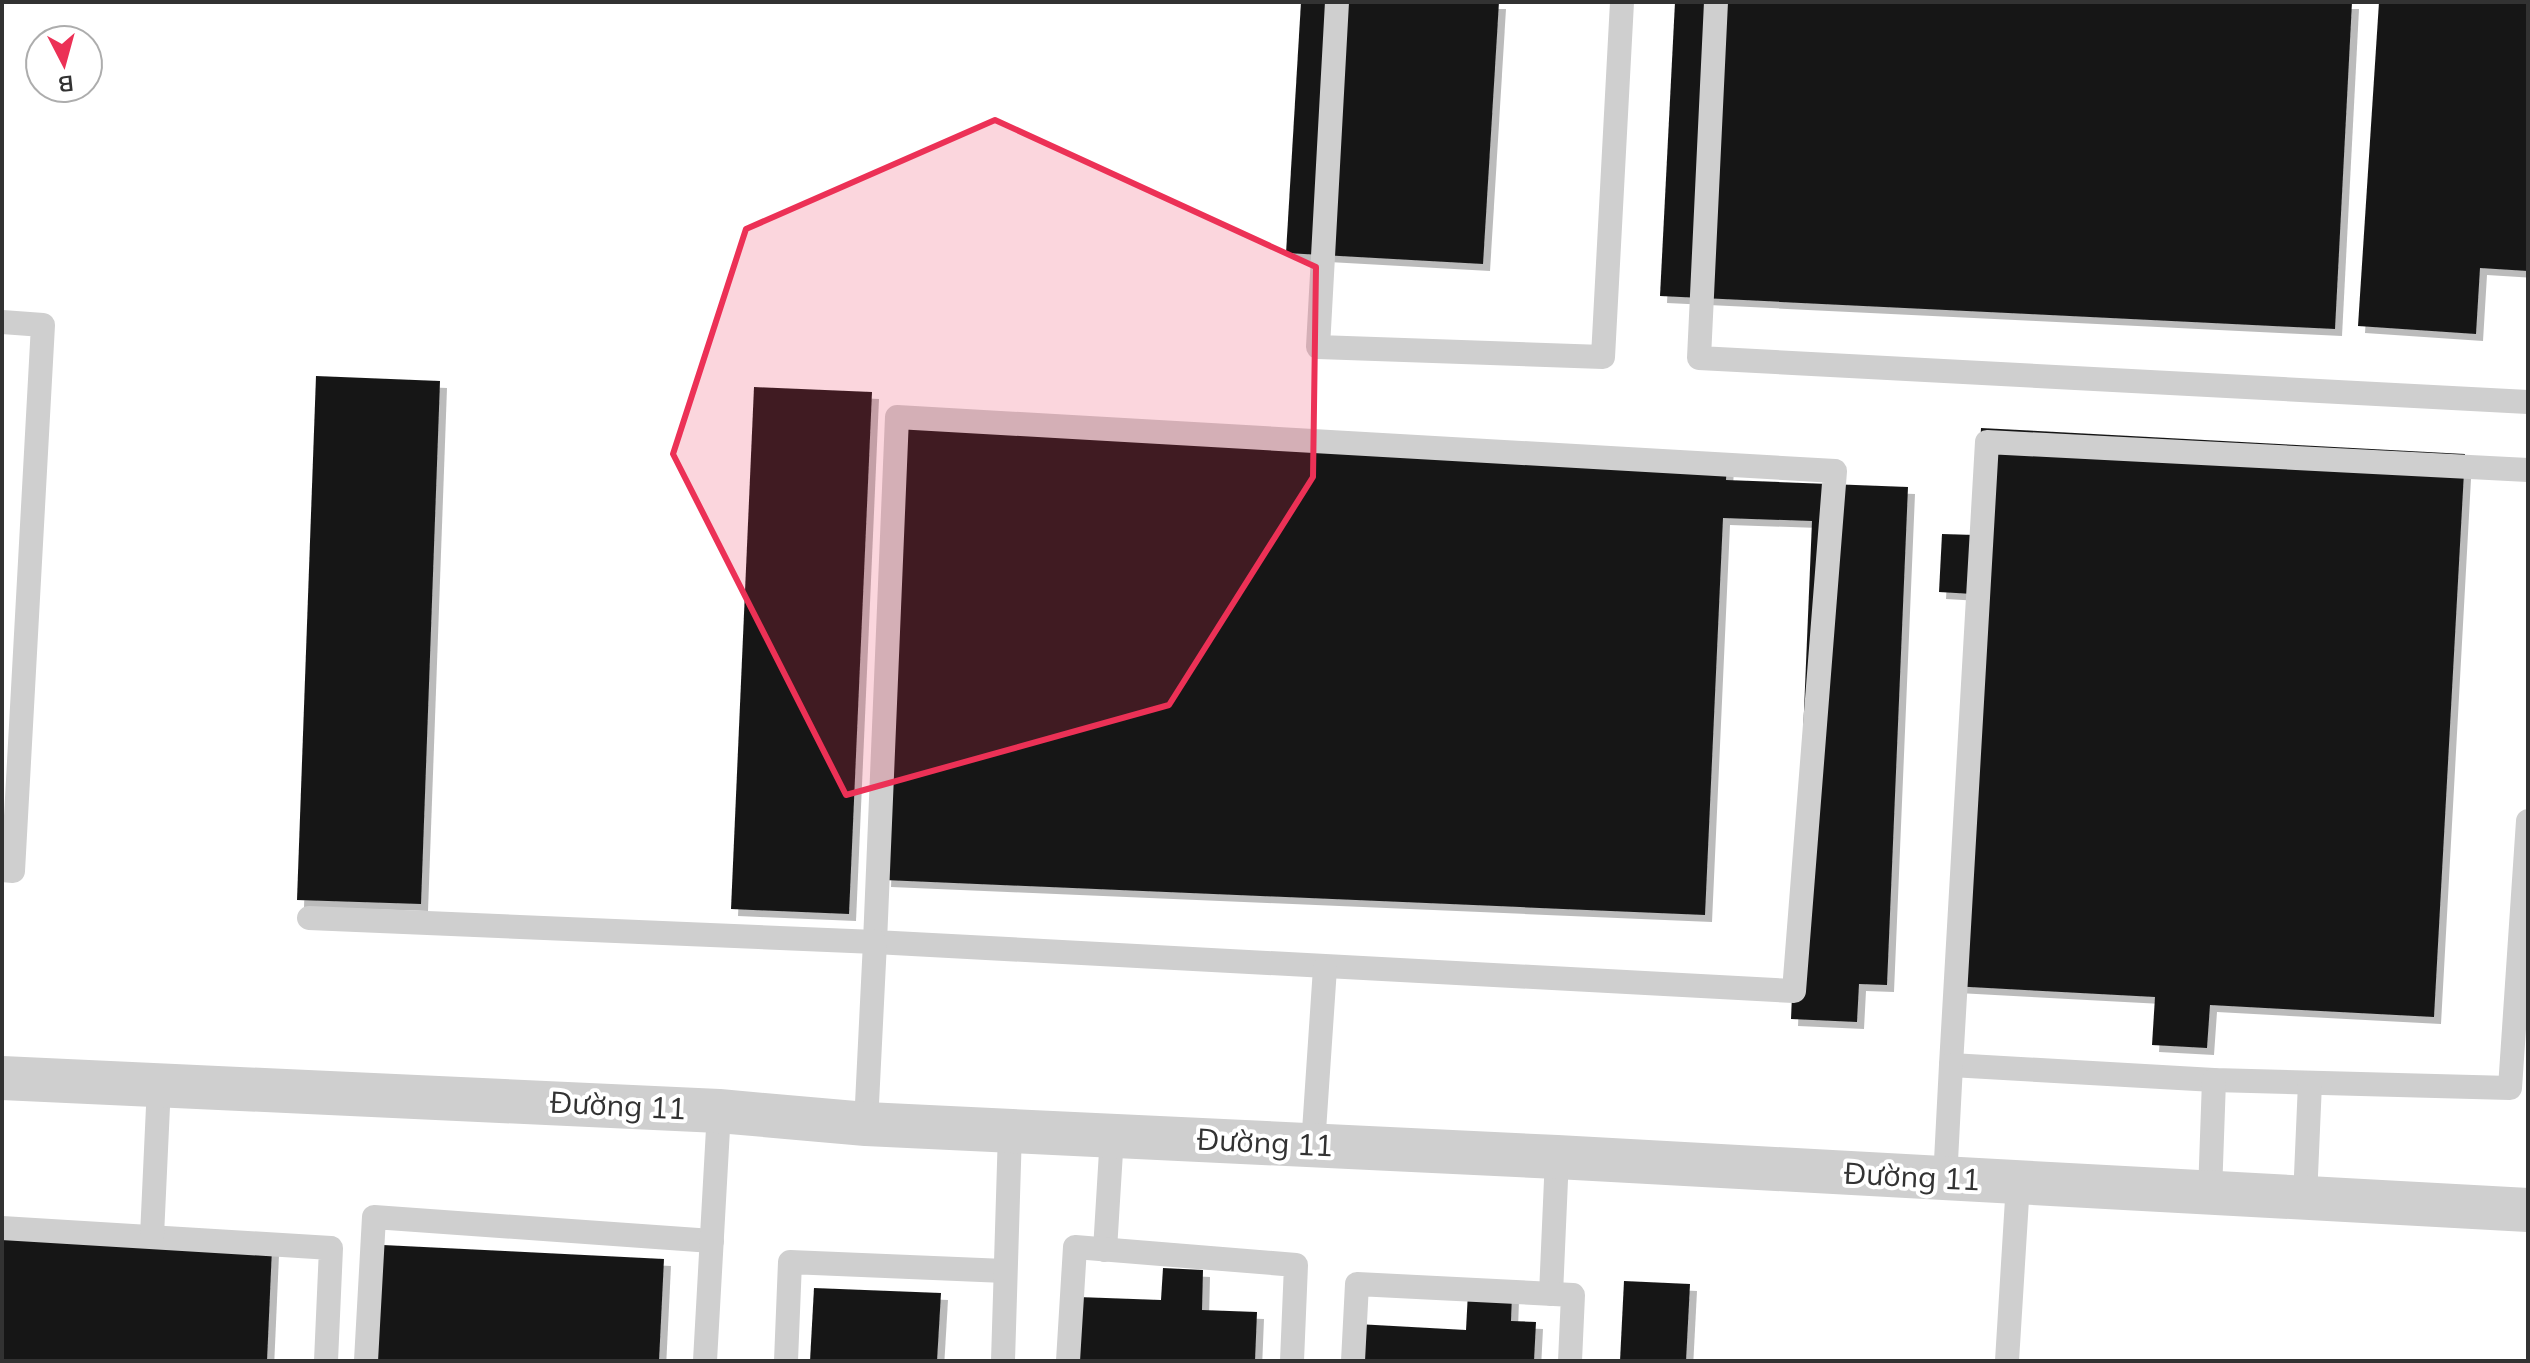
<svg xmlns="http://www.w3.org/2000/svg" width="2530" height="1363" viewBox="0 0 2530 1363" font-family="Mulish,sans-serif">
  <defs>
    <filter id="shadow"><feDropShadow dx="7" dy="7" stdDeviation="0" flood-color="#0004"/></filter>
  </defs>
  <rect width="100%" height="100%" fill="#fff"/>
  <g fill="#191919" filter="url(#shadow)">
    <polygon points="1301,2 1499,2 1483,264 1286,253"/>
    <polygon points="1675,2 2352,2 2335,329 1660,296"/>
    <polygon points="2379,2 2528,2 2528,271 2480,268 2476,334 2358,326"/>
    <polygon points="316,376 440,381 421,904 297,900"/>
    <polygon points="754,387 872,392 849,914 731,909"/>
    <polygon points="903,427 1727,462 1726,480 1908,487 1887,985 1859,984 1857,1022 1791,1019 1812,521 1723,518 1705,915 884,880"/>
    <polygon points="1981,428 2465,454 2434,1017 2210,1005 2207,1048 2152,1045 2155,997 1951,986 1973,594 1939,592 1942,534 1975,535"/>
    <polygon points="2,1237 272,1248 267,1361 2,1361"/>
    <polygon points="383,1245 664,1259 659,1361 376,1361"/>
    <polygon points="1163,1268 1203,1270 1202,1310 1257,1312 1255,1361 1075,1361 1078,1297 1161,1300"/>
    <polygon points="1624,1281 1690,1284 1686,1361 1620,1361"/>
    <polygon points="814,1288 941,1293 937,1361 810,1361"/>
    <polygon points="1468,1292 1512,1294 1511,1321 1536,1322 1534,1361 1356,1361 1357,1324 1466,1330"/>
  </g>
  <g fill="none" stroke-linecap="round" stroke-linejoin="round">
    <g stroke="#cfcfcf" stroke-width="24">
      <polyline points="1337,2 1318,347 1603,357 1622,2"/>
      <polyline points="1716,2 1699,358 2528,402"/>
      <polyline points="2,322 43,325 13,871 2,870"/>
      <polygon points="897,417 1835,471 1794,991 875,942"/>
      <polyline points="2528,470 1987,442 1951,1065 2214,1080 2510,1088 2528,821"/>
      <polyline points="309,918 875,942 866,1124"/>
      <polyline points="1313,1146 1325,968"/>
      <polyline points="1945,1180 1951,1065"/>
      <polyline points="2210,1193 2214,1080"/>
      <polyline points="2305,1198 2310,1083"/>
      <polyline points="2,1228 331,1248 326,1361"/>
      <polyline points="152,1236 159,1085"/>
      <polyline points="1105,1250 1112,1135"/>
      <polyline points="1551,1294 1557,1157"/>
      <polyline points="366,1361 374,1217 712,1241"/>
      <polyline points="705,1361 719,1111"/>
      <polyline points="786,1361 790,1262 1005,1271"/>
      <polyline points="1003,1361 1010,1131"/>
      <polyline points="1068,1361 1075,1247 1296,1265 1292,1361"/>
      <polyline points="1353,1361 1357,1284 1573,1295 1570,1361"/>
      <polyline points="2007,1361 2018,1183"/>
    </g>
    <polyline stroke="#cfcfcf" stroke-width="44" points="2,1078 719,1111 866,1124 1557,1157 2528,1210"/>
  </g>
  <path fill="#ec3156" fill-opacity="0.2" stroke="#ec3156" stroke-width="6" stroke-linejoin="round" d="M995 120 1316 267 1313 477 1169 705 846 795 673 454 746 229Z"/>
  <g text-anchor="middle" stroke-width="8" stroke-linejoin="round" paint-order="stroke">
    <g font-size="30" fill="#323232" stroke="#fff">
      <text transform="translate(618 1106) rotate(3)" y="10">Đường 11</text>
      <text transform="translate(1265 1143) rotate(3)" y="10">Đường 11</text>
      <text transform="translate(1912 1177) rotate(3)" y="10">Đường 11</text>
    </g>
  </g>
  <rect width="2530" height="1363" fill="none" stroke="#323232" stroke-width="8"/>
  <g transform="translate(64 64) rotate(174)"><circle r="38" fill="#ffffff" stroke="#adadad" stroke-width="2"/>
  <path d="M0-6L14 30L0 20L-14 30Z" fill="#ec3156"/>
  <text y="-12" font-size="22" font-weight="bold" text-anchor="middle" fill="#323232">B</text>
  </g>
</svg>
